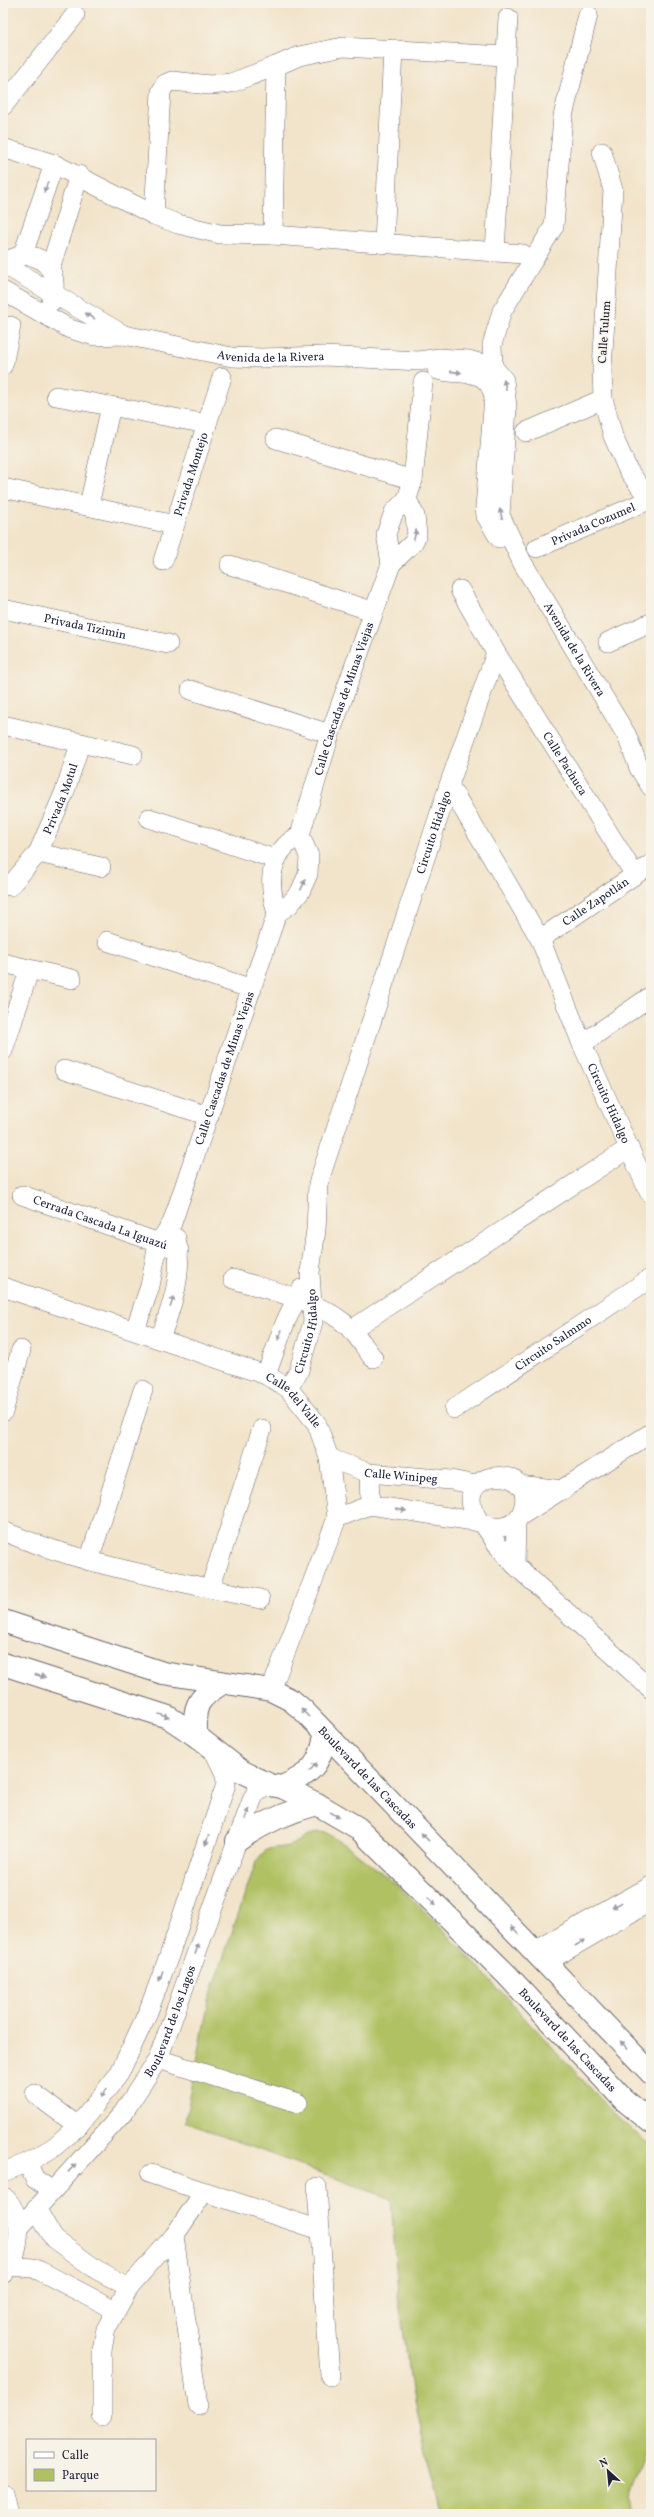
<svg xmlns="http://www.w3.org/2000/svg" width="654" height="2517" viewBox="0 0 654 2517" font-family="Vollkorn,serif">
  <rect width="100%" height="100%" fill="#f7f3e8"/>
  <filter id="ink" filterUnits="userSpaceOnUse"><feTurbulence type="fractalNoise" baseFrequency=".025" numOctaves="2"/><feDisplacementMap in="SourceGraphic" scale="8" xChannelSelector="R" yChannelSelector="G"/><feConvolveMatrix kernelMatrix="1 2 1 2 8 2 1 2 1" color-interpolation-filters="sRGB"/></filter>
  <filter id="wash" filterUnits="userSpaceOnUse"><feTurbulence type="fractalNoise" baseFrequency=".012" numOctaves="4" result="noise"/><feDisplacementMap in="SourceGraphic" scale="16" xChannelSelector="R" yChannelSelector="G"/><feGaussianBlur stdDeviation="0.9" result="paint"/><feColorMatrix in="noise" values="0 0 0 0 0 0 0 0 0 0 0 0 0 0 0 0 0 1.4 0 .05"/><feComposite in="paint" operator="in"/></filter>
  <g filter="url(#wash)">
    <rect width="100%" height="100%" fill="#f2e4ca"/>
    <path fill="#b0c164" stroke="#697250" d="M318 1832 327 1833 350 1848 396 1884 442 1928 619 2119 651 2146V2435L628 2495 631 2514H442L412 2390 398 2296 391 2199 185 2122 209 2000 256 1862C270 1841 274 1852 293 1844 301 1840 309 1835 318 1832Z"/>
  </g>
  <g filter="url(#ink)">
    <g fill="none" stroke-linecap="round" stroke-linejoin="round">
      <defs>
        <g id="minor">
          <polyline points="3,106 75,15"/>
          <polyline points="3,148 54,164 154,215 178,224 220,234 273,235 523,254"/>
          <polyline points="602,152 613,190 602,369 603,399 613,436 628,470 651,502"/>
          <polyline points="154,215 161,92 165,84 172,81 210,85 231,83 276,66 299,56 343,47 505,56"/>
          <polyline points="273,235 276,66"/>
          <polyline points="384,244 393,49"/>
          <polyline points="495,252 508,18"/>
          <polyline points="23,254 54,164"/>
          <path d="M3 263C35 243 64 267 51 302"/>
          <polyline points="3,264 124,335"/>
          <polyline points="50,269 79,175"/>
          <path id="s1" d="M3 291 70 329 94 336 124 335 232 357 262 358 324 356 419 361 439 358 469 360 493 367 504 380 507 407 500 515 522 562 627 736 639 768 651 787"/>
          <polyline points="3,365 11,326"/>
          <polyline points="493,367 492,345 502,311 554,226 563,116 588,15"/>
          <path d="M437 370C461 377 487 365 494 397L485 507 486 516 499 538"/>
          <polyline points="56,396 207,424"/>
          <polyline points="526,432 603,399"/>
          <polyline points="276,439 413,480"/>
          <polyline points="3,488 175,525"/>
          <polyline points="89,505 111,406"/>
          <path id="s2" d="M537 548 649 500"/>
          <path id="s3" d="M163 561 222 377"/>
          <polyline points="391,564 386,534 394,512 407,499 413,480 423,382"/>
          <polyline points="230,565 372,611"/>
          <path id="s4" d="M460 590 496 653 635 875"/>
          <path id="s5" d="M3 609 168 644"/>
          <polyline points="608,642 651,623"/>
          <polyline points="191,690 330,734"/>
          <polyline points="3,725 133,755"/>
          <path id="s6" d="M449 785 540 939 582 1044 649 1192"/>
          <polyline points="149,818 275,859"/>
          <polyline points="38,853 101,867"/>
          <path id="s7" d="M10 886 38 853 65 791 80 744"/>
          <path d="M277 913C267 882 269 852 300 835"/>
          <path id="s8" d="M540 939 651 864"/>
          <polyline points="107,941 252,989"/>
          <polyline points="3,963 72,979"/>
          <polyline points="582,1044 651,996"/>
          <polyline points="3,1051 29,971"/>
          <polyline points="64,1070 209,1116"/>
          <path id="s9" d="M22 1195 179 1250"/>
          <path d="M233 1279C271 1291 321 1300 351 1329 359 1338 366 1349 373 1358"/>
          <path id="s10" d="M3 1287 266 1375 288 1388 317 1424 329 1458 337 1518 271 1690"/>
          <path id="s11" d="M135 1330 150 1286 158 1244 172 1223 277 913 289 905 300 892 308 874 309 856 300 835 330 734 391 564 413 543 417 535 415 516 407 499"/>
          <polyline points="351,1330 629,1148"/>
          <path d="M160 1339C172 1305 184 1274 176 1238"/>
          <polyline points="266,1375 285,1323 301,1289"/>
          <path id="s12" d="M288 1388 298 1373 313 1322 310 1272 316 1230 318 1184 449 785 496 653"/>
          <path id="s13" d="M454 1409 651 1278"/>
          <polyline points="3,1412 21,1350"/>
          <path id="s14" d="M329 1458 369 1473 451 1480 476 1485"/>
          <polyline points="369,1473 370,1505"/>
          <polyline points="519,1485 563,1490"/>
          <polyline points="520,1516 651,1433"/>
          <path d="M337 1518 370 1505 480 1522C495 1532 517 1528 523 1509 539 1460 442 1468 480 1522"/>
          <polyline points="484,1525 499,1547 515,1565 651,1689"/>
          <path d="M3 1531C85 1566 173 1580 260 1599"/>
          <polyline points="89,1561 143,1390"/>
          <polyline points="515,1565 516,1521"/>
          <polyline points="210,1588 262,1429"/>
          <polyline points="535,1951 651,1886"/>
          <polyline points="546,1962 651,1901"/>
          <polyline points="158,2059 298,2103"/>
          <polyline points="35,2094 78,2126"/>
          <polyline points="27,2163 35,2179 51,2190"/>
          <polyline points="3,2172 27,2163 54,2147 78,2126 119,2074 148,2012 169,1956 226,1784 225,1774 214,1751"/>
          <polyline points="151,2174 320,2230"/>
          <polyline points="317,2187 330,2376"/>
          <path d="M3 2196C25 2215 22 2253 3 2274"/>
          <polyline points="36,2208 54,2239 97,2270 129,2287"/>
          <path id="s15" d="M19 2228 123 2113 158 2059 252 1800 256 1792 270 1785"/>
          <polyline points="174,2236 198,2405"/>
          <polyline points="9,2266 33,2268 40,2271 115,2310"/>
          <polyline points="102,2416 102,2350 106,2329 129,2287 174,2236 204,2192"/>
          <polyline points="3,2493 8,2514"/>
        </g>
        <g id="major">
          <path id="s16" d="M3 1621 163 1673 271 1690 291 1700 304 1711 651 2073"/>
          <path id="s17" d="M3 1664 168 1717 195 1735 241 1771 270 1785 282 1787 317 1804 358 1828 507 1975 623 2099 651 2122"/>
          <path d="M195 1735C194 1706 196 1699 221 1684"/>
          <path d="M282 1787C311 1774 321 1765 325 1733"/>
          <path d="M237 1841C262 1823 287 1812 317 1804"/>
        </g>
      </defs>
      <use href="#minor" stroke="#6b666d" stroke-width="20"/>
      <use href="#major" stroke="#6b666d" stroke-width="24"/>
      <use href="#minor" stroke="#fff" stroke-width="19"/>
      <use href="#major" stroke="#fff" stroke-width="22"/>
    </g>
    <defs><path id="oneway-solid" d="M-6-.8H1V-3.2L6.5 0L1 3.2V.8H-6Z"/></defs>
    <g fill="#9c9ca7">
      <use href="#oneway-solid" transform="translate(46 187) rotate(109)"/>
      <use href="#oneway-solid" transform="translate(90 316) rotate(-148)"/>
      <use href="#oneway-solid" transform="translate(456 372) rotate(6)"/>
      <use href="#oneway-solid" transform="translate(505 385) rotate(-103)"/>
      <use href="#oneway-solid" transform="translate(501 514) rotate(-103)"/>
      <use href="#oneway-solid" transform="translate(415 535) rotate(-76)"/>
      <use href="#oneway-solid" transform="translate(303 885) rotate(-66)"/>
      <use href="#oneway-solid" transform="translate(172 1302) rotate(-71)"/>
      <use href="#oneway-solid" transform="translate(280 1335) rotate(110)"/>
      <use href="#oneway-solid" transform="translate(401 1510) rotate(9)"/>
      <use href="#oneway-solid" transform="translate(40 1676) rotate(18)"/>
      <use href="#oneway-solid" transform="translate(305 1713) rotate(-134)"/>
      <use href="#oneway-solid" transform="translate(164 1716) rotate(21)"/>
      <use href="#oneway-solid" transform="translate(313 1767) rotate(-48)"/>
      <use href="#oneway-solid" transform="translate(247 1814) rotate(-70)"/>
      <use href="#oneway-solid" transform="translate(335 1815) rotate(31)"/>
      <use href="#oneway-solid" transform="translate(425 1837) rotate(-134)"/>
      <use href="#oneway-solid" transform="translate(207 1840) rotate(108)"/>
      <use href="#oneway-solid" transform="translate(432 1901) rotate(44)"/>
      <use href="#oneway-solid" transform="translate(617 1905) rotate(151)"/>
      <use href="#oneway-solid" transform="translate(515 1930) rotate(-134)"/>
      <use href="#oneway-solid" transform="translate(580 1943) rotate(-30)"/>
      <use href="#oneway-solid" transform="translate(197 1949) rotate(-70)"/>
      <use href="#oneway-solid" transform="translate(161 1976) rotate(110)"/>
      <use href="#oneway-solid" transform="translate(624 2045) rotate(-133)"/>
      <use href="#oneway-solid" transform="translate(104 2093) rotate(128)"/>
      <use href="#oneway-solid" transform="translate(72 2168) rotate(-47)"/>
    </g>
  </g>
  <g text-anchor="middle" stroke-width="3.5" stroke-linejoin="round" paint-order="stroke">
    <g font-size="12" fill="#22223b" stroke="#f7f3e8">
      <text transform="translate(604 332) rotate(-86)" y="4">Calle Tulum</text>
      <text dy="4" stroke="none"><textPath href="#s1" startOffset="281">Avenida de la Rivera</textPath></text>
      <text dy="4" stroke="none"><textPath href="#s3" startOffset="91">Privada Montejo</textPath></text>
      <text dy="4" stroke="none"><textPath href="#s2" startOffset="61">Privada Cozumel</textPath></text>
      <text dy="4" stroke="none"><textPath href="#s5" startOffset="84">Privada Tizimin</textPath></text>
      <text dy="4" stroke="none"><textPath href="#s1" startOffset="811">Avenida de la Rivera</textPath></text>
      <text dy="4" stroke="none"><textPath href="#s11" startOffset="677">Calle Cascadas de Minas Viejas</textPath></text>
      <text dy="4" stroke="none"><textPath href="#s4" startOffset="203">Calle Pachuca</textPath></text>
      <text dy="4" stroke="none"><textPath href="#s7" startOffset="102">Privada Motul</textPath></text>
      <text dy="4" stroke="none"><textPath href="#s12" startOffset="580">Circuito Hidalgo</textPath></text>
      <text dy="4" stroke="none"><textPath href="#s8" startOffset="67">Calle Zapotlán</textPath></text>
      <text dy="4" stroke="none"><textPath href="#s11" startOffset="278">Calle Cascadas de Minas Viejas</textPath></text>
      <text dy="4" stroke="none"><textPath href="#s6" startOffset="357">Circuito Hidalgo</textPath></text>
      <text dy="4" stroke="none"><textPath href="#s9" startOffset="83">Cerrada Cascada La Iguazú</textPath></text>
      <text dy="4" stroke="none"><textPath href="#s12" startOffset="61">Circuito Hidalgo</textPath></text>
      <text dy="4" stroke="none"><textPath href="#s13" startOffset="119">Circuito Salmmo</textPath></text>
      <text dy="4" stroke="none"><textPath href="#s10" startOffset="315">Calle del Valle</textPath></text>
      <text dy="4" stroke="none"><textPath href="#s14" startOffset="75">Calle Winipeg</textPath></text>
      <text dy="4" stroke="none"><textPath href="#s16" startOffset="409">Boulevard de las Cascadas</textPath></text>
      <text dy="4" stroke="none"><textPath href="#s15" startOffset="259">Boulevard de los Lagos</textPath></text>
      <text dy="4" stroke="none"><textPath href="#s17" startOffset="693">Boulevard de las Cascadas</textPath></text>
    </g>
  </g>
  <rect width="654" height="2517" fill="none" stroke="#f7f3e8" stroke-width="16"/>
  <rect x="26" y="2439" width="130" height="52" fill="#f7f3e8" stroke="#a29fa3"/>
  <rect x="34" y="2452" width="20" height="6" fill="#ffffff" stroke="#a29fa3"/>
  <text x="62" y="2459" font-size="12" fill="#22223b">Calle</text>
  <rect x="34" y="2469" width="20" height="12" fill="#b0c164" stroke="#a29fa3"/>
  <text x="62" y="2479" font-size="12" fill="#22223b">Parque</text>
  <g transform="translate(608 2471) rotate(333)" stroke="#f7f3e8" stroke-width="3" paint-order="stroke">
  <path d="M0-3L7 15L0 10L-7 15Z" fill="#22223b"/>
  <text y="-6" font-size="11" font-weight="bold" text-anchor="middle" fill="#22223b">N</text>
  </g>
</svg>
